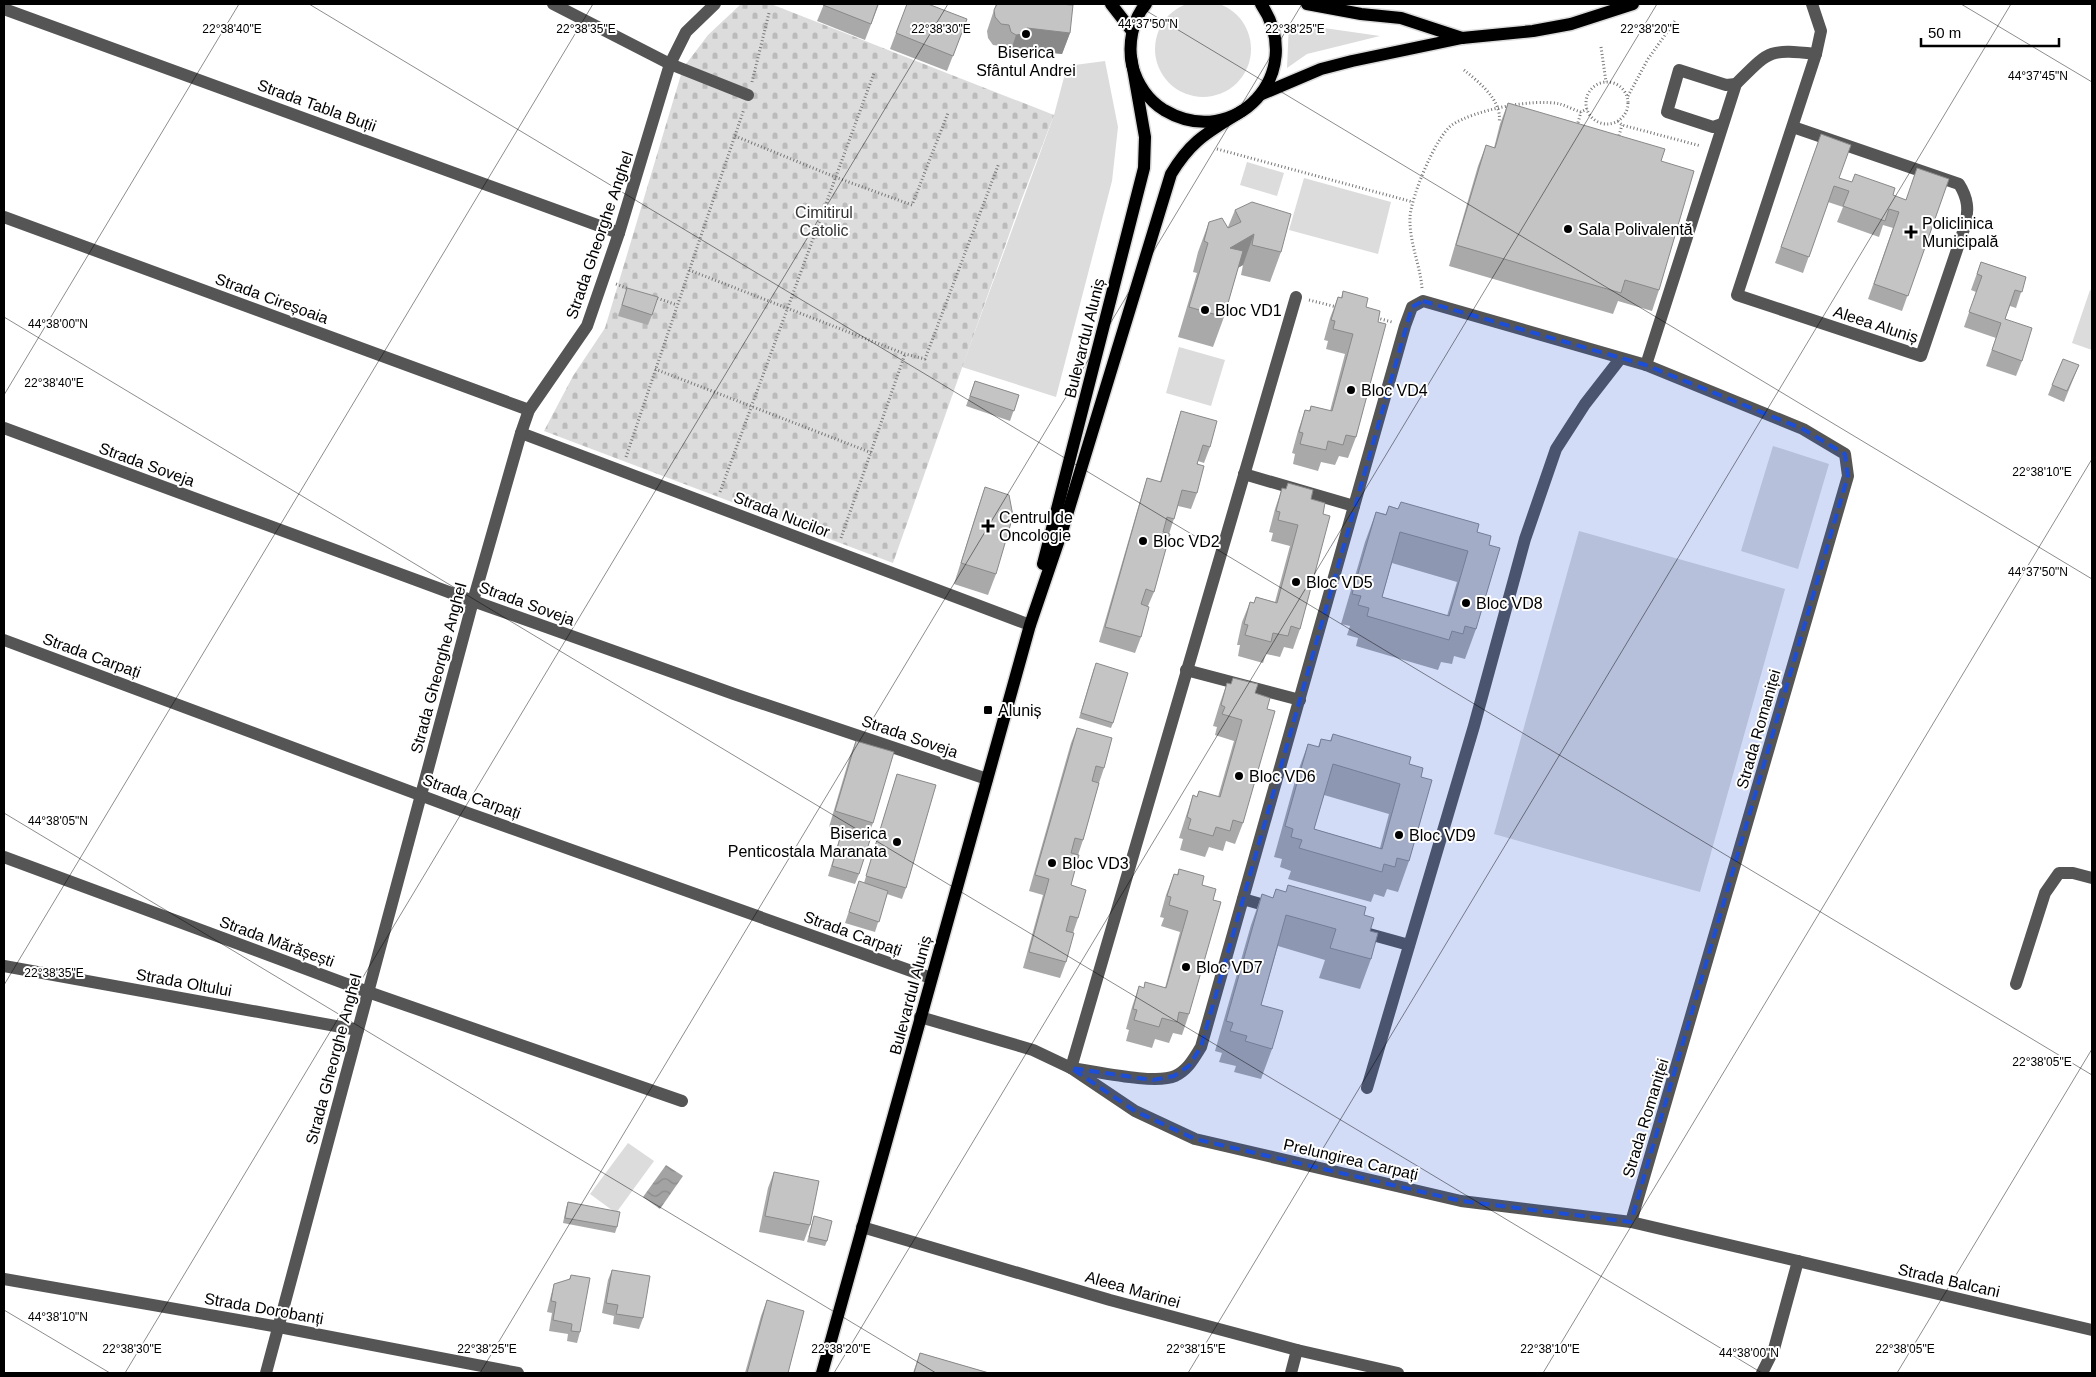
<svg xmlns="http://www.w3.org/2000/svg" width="2096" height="1377" viewBox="0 0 2096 1377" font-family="Arial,sans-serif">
  <defs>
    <pattern id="cemetery-stones" width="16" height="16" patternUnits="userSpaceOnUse" patternTransform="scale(1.25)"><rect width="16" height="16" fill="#dcdcdc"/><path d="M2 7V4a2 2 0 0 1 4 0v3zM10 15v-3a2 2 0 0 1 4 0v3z" fill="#bbb"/></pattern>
    <pattern id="water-waves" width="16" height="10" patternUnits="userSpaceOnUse" patternTransform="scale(1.25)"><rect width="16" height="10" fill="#a3a3a3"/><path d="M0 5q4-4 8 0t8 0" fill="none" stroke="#8b8b8b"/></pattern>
  </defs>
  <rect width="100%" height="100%" fill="#fff"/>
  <g fill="#dcdcdc">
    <circle cx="1203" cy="49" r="48"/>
    <polygon points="1289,23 1380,36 1307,54 1287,68"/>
    <polygon points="1105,61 1118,127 1112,181 1056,397 962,367 1054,115 1067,66"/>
    <polygon points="1247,162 1284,173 1277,196 1240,185"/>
    <polygon points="1304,178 1391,202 1378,254 1289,230"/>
    <polygon points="2090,290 2092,291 2092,350 2072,343"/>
    <polygon points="1179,347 1225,360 1211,406 1166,393"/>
    <polygon points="1773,446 1829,464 1798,569 1741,551"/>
    <polygon points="1579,531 1785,589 1700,892 1494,834"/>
    <polygon points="628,1143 654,1161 616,1213 590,1194"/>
  </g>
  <polygon fill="url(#cemetery-stones)" points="741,4 771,4 1054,115 1021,201 893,563 544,431 573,376 605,328 683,68 708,35"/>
  <polygon fill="url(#water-waves)" points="666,1165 683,1176 660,1209 643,1197"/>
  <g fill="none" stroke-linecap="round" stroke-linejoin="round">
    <defs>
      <g id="major">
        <polyline points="1111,4 1132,31"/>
        <path d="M1146 4C1132 20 1128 44 1132 65 1137 83 1148 100 1164 110 1235 152 1308 73 1261 4"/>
        <polyline points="1307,4 1361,14 1401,18 1462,38"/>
        <polyline points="1262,94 1321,69 1352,61 1462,38 1533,31 1571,24 1633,4"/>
        <polyline points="1043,564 1144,168 1145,137 1131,57"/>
        <path d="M822 1373 1030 625 1063 528 1171 174C1192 139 1209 132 1242 111"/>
      </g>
    </defs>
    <use href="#major" stroke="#dbdbdb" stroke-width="15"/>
    <g stroke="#777" stroke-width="3" stroke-dasharray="1 2.5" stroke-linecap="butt">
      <polyline points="1601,47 1606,82"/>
      <path d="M1464 70C1480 83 1503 101 1499 123"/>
      <polyline points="752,82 769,13"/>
      <circle cx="1607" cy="103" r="21"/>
      <polyline points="1628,96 1648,59 1675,21"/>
      <polyline points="1618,121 1622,125 1701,146"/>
      <polyline points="1577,126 1581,112"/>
      <polyline points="735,136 835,177 912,205 948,113"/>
      <polyline points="1618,139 1622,125"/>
      <polyline points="1217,149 1413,202"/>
      <polyline points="689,270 905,354 925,359 999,163"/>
      <polyline points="616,284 629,289"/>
      <path d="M1422 288C1420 264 1409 242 1410 217 1411 197 1436 136 1452 125 1474 110 1534 98 1560 104 1567 106 1574 110 1581 112L1587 109"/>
      <polyline points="654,297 677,305"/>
      <polyline points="1309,300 1337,307"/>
      <polyline points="1377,318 1392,322"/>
      <polyline points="655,369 872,453"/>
      <polyline points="626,457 744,109"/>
      <polyline points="720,492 874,73"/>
      <polyline points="841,538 905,354"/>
    </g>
    <g stroke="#555" stroke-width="12">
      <polyline points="553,4 670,64 748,95"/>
      <polyline points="4,9 619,233"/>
      <polyline points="1722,124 1713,127 1667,112 1679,70 1726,85 1736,84"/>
      <path d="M1793 127 1959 184C1968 198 1969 210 1965 226L1921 356 1737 295 1816 54 1821 31 1812 4"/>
      <polyline points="4,217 529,410"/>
      <path d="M1646 365 1736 84C1770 50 1768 49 1816 54"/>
      <polyline points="4,428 473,601 734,694 987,779"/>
      <polyline points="521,433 1030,625"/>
      <polyline points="1244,474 1354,506"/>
      <polyline points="4,640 468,813 931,978"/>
      <polyline points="1186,670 1300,700"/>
      <polyline points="4,857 368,992 682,1101"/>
      <polyline points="1243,899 1275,908"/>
      <polyline points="1362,932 1409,945"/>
      <polyline points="4,966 358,1030"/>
      <polyline points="2016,984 2045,893 2059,873 2073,873 2092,878"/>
      <polyline points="920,1017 1033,1050 1071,1068 1135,1111 1195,1139 1461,1201 1631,1222 2092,1330"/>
      <path d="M1071 1068C1095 1071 1155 1085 1175 1076 1188 1070 1194 1058 1201 1047L1405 326 1412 307 1423 301 1646 365 1803 429 1845 454 1848 476 1631 1222"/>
      <polyline points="1071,1068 1296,297"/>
      <polyline points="1367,1088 1474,726 1525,539 1556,449 1585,404 1620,359"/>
      <polyline points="862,1227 1110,1300 1297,1350 1398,1373"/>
      <polyline points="4,1279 279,1327 518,1373"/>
      <polyline points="266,1373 473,601 521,433 529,410 587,326 619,233 670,64 686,32 715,4"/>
      <polyline points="1291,1373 1297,1350"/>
      <polyline points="1762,1373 1774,1349 1798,1261"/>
    </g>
    <use href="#major" stroke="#000" stroke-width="12"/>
  </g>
  <g fill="#a9a9a9" fill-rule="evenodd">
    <polygon points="824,4 879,4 865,40 817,21"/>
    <polygon points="996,4 1070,33 1062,54 1020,49 1015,54 1009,56 1004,52 1001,46 993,45 988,38 987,31"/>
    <polygon points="896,33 961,35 947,71 890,49"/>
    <polygon points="1508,103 1661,161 1659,290 1652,311 1618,301 1613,314 1449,266 1478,166 1486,145 1494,148 1500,124"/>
    <polygon points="1821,134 1839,178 1852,182 1906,200 1949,179 1902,311 1868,299 1893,228 1883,225 1879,237 1837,222 1843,207 1828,202 1803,273 1775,263"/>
    <polygon points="1235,210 1281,252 1270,282 1241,275 1243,265 1238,268 1224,317 1213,347 1178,337 1197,273 1193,272 1198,252 1209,222 1228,227"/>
    <polygon points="1981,262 2026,277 2016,308 2010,306 2005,319 2022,361 2016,376 1986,366 1996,338 1964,327 1976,292 1971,290"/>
    <polygon points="627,288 652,315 648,325 618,316"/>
    <polygon points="1343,291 1366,307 1378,322 1356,437 1348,458 1339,456 1335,465 1321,462 1318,471 1293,464 1295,454 1292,453 1298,431 1305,410 1309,411 1311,406 1330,411 1345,354 1326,349 1328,341 1324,340 1330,318 1338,297 1341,298"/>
    <polygon points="2079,365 2064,402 2048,395 2052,385"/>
    <polygon points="975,381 1019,395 1010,421 966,406"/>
    <polygon points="1181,411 1210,447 1204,463 1198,461 1197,493 1191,509 1178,506 1169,534 1154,592 1148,606 1141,637 1135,653 1099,642 1142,494 1147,478 1160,482 1176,427"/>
    <polygon points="1288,483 1311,499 1323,514 1300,629 1293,649 1284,647 1280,657 1266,654 1263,663 1238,656 1240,645 1237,645 1242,622 1250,602 1254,603 1256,597 1275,602 1290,546 1271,541 1273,533 1269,532 1275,509 1282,488 1286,489"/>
    <polygon points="985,487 996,574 988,595 954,584 978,508"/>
    <path d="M1389 506 1477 532 1489 545 1476 629 1465 659 1454 656 1452 664 1441 662 1438 670 1356 646 1358 638 1347 635 1350 626 1341 624 1365 542 1376 512 1386 514ZM1392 563 1457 582 1447 616 1382 597Z"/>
    <polygon points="1094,668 1113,723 1111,728 1079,718"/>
    <polygon points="1233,678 1255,693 1267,709 1243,823 1235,844 1226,841 1223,851 1209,847 1205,857 1180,850 1183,839 1179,838 1186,816 1193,795 1197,797 1199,791 1218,797 1234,741 1215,735 1217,727 1213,726 1220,703 1227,683 1231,684"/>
    <polygon points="1077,728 1104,768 1099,783 1083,840 1078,855 1071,885 1078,918 1073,933 1066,962 1060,978 1023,968 1043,895 1029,891 1071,743"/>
    <path d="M1333 734 1409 764 1421 777 1409 861 1398 892 1387 889 1384 897 1374 894 1371 902 1288 879 1291 871 1280 867 1282 859 1274 857 1297 774 1308 744 1318 747 1321 739 1330 741ZM1324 795 1389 814 1380 848 1314 829Z"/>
    <polygon points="856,741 873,823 867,838 829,827 850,756"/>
    <polygon points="897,774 906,888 902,899 887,894 875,932 845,923 859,881 864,883"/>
    <polygon points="842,831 859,874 855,884 828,876"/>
    <polygon points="1179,869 1202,885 1213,900 1189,1014 1182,1035 1173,1033 1169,1043 1155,1039 1152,1048 1126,1041 1129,1030 1126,1029 1132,1007 1139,986 1143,988 1165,988 1180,932 1161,926 1164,918 1160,917 1166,895 1174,874 1177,875"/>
    <polygon points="1276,889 1364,915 1370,931 1371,959 1360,989 1319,978 1325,960 1278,946 1261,1005 1272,1049 1261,1079 1234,1072 1236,1066 1219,1062 1222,1053 1215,1051 1251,925 1262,894 1273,898"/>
    <polygon points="774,1172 810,1225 804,1241 759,1232 768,1188"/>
    <polygon points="568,1202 617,1227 615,1233 563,1223 566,1208"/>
    <polygon points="814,1216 827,1241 825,1246 807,1242"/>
    <polygon points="612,1270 643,1318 639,1329 613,1324 614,1316 602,1313 608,1280"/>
    <polygon points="571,1275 580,1332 577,1343 567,1341 568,1334 549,1331 552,1313 547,1312 551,1295 554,1284 569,1280"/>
    <polygon points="767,1300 788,1373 745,1373 761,1316"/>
    <polygon points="920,1353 989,1373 913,1373"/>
  </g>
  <g fill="#898989">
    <polygon points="1027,28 1070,33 1062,54 1020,49 1015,54 1009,56 1016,35"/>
    <polygon points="1254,234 1243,265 1219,278 1230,248"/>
  </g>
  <g fill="#c4c4c4" stroke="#898989" fill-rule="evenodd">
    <polygon points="824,4 878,4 871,24 823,5"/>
    <polygon points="907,4 928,4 967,19 953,56 896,33"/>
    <polygon points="997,4 1058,4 1073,5 1070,33 1027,28 1023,34 1016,35 1011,32 1009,25 1001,24 995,17 994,10"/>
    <polygon points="1508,103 1665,149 1661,161 1694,171 1659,290 1625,280 1621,293 1456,245 1486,145 1495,148"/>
    <polygon points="1821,134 1851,145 1839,178 1852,182 1855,174 1895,188 1893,195 1906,200 1917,168 1949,179 1908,296 1874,284 1899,212 1889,209 1885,221 1843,206 1849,191 1834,186 1809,257 1781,247"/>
    <polygon points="1252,202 1291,214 1281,252 1252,245 1254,234 1230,248 1243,251 1224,317 1189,307 1208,243 1204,241 1209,222 1222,218 1228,228 1241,222 1235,210"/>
    <polygon points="1981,262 2026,277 2022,292 2015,290 2005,319 2032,328 2022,361 1992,350 2001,323 1969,312 1982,276 1977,274"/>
    <polygon points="627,288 658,297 652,315 622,305"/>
    <polygon points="1343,291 1368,298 1366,307 1380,311 1378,322 1386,324 1356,437 1346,435 1343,445 1328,441 1326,450 1300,444 1303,433 1299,432 1305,410 1310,411 1311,406 1332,411 1353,334 1333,329 1335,321 1331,320 1338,297 1342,298"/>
    <polygon points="2063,359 2079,365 2067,391 2052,385"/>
    <polygon points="975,381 1019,395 1014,411 970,396"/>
    <polygon points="1181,411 1217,421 1210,447 1203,445 1197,464 1204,466 1197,493 1182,490 1174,519 1167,517 1163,532 1170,534 1154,592 1146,589 1141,604 1149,607 1141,637 1105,627 1147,478 1161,482"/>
    <polygon points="1288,483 1313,490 1311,499 1325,503 1323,514 1330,516 1300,629 1291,626 1288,636 1273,633 1271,642 1245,635 1248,625 1244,624 1250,602 1254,603 1256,597 1277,603 1298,525 1278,520 1280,512 1276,511 1282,488 1286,489"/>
    <polygon points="985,487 1009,495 1013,516 996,574 961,563"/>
    <path d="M1401 502 1479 524 1477 532 1491 536 1489 545 1500 548 1476 629 1465 626 1463 634 1452 631 1449 640 1367 616 1369 608 1358 605 1361 596 1352 594 1376 512 1386 515 1389 506 1398 509ZM1400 532 1468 551 1449 616 1382 597Z"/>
    <polygon points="1096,663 1128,673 1113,723 1081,713"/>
    <polygon points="1233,678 1258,684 1255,693 1270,698 1267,709 1275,711 1243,823 1233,820 1230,831 1216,827 1213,836 1188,829 1191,819 1187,817 1193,795 1197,797 1199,791 1220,797 1242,720 1222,714 1225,707 1221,705 1227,683 1231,684"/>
    <polygon points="1077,728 1112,738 1104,768 1096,766 1092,781 1099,783 1083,840 1075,838 1071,853 1079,855 1071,885 1086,890 1078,918 1070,916 1066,931 1074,933 1066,962 1029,952 1049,879 1035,875"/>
    <path d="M1333 734 1411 757 1409 764 1423 768 1421 777 1432 780 1409 861 1397 858 1395 867 1384 864 1382 872 1299 848 1302 840 1291 837 1293 829 1285 826 1308 744 1319 747 1321 739 1331 741ZM1333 764 1400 784 1382 849 1314 829Z"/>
    <polygon points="856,741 894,752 873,823 835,811"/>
    <polygon points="897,774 936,785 906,888 866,876"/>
    <polygon points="842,831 870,840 859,874 832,866"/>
    <polygon points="1179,869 1204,876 1202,885 1216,889 1213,900 1221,902 1189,1014 1179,1012 1177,1022 1162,1018 1159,1027 1134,1020 1137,1010 1133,1009 1139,986 1144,988 1145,982 1166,988 1188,911 1169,905 1171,897 1167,896 1174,874 1178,875"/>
    <polygon points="859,881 888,891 879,922 849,912"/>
    <polygon points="1288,885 1366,907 1364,915 1374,918 1370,931 1378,933 1371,959 1330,948 1336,929 1286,915 1261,1005 1283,1011 1272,1049 1245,1041 1247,1036 1230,1031 1233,1023 1226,1021 1262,894 1273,898 1276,889 1286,892"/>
    <polygon points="774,1172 819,1181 810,1225 765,1216"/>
    <polygon points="568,1202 620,1212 617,1227 565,1218"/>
    <polygon points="814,1216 832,1221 827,1241 809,1237"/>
    <polygon points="612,1270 650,1276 643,1318 616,1314 618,1305 606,1303"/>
    <polygon points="571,1275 590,1278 580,1332 571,1331 572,1324 553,1320 556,1302 551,1301 554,1284 570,1279"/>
    <polygon points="767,1300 804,1311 788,1373 747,1373"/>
    <polygon points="920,1353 989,1373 914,1373"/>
  </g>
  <path fill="#1d4ed8" fill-opacity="0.2" stroke="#1d4ed8" stroke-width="4" stroke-dasharray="10 6" stroke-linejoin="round" d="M1423 301 1646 365 1803 429 1845 454 1848 476 1631 1222 1461 1201 1195 1139 1135 1111 1071 1068 1153 1080 1174 1076 1189 1066 1201 1047 1412 307Z"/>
  <path fill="none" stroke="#000" stroke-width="1" stroke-opacity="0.45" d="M309 4 2092 1075M1135 4 2092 579M1961 4 2092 82M4 317 1762 1373M4 395 239 4M4 813 936 1373M4 985 593 4M4 1310 110 1373M125 1373 948 4M480 1373 1302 4M834 1373 1657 4M1188 1373 2011 4M1543 1373 2092 459M1897 1373 2092 1049"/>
  <g fill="#000" stroke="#fff" stroke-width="2">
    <circle cx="1026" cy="34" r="5"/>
    <circle cx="1568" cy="229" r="5"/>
    <path d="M1908.5 224.5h5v5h5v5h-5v5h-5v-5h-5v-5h5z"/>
    <circle cx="1205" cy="310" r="5"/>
    <circle cx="1351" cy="390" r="5"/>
    <path d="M985.5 518.5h5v5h5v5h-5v5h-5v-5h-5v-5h5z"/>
    <circle cx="1143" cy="541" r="5"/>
    <circle cx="1296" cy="582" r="5"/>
    <circle cx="1466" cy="603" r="5"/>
    <rect x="983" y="705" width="10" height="10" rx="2.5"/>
    <circle cx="1239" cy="776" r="5"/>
    <circle cx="1399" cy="835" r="5"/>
    <circle cx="897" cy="842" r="5"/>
    <circle cx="1052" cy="863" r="5"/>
    <circle cx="1186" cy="967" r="5"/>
  </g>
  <g text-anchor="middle" stroke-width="4" stroke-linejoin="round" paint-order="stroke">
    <g font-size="16" fill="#000" stroke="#fff" text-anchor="start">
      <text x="1026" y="58" text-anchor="middle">Biserica<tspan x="1026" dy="18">Sfântul Andrei</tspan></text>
      <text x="1922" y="229">Policlinica<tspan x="1922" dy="18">Municipală</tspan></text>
      <text x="1578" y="235">Sala Polivalentă</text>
      <text x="1215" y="316">Bloc VD1</text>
      <text x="1361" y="396">Bloc VD4</text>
      <text x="999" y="523">Centrul de<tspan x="999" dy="18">Oncologie</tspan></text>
      <text x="1153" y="547">Bloc VD2</text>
      <text x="1306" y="588">Bloc VD5</text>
      <text x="1476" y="609">Bloc VD8</text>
      <text x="998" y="716">Aluniș</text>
      <text x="1249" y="782">Bloc VD6</text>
      <text x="887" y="839" text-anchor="end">Biserica<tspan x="887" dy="18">Penticostala Maranata</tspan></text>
      <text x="1409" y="841">Bloc VD9</text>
      <text x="1062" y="869">Bloc VD3</text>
      <text x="1196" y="973">Bloc VD7</text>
    </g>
    <g font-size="16" fill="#000" stroke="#fff">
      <text transform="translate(317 105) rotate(20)" y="6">Strada Tabla Buții</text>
      <text transform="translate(599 235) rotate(-71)" y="6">Strada Gheorghe Anghel</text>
      <text transform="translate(272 298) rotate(20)" y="6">Strada Cireșoaia</text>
      <text transform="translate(1876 324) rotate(18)" y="6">Aleea Aluniș</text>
      <text transform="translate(1084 338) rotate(-76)" y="6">Bulevardul Aluniș</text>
      <text transform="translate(147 464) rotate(20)" y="6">Strada Soveja</text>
      <text transform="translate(782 514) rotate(21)" y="6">Strada Nucilor</text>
      <text transform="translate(527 603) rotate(20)" y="6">Strada Soveja</text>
      <text transform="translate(92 655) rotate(20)" y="6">Strada Carpați</text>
      <text transform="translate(438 668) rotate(-75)" y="6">Strada Gheorghe Anghel</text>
      <text transform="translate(1758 729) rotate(-74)" y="6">Strada Romaniței</text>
      <text transform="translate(910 736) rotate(19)" y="6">Strada Soveja</text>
      <text transform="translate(472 796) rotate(20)" y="6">Strada Carpați</text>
      <text transform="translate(853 933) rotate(20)" y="6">Strada Carpați</text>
      <text transform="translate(277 941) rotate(20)" y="6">Strada Mărășești</text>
      <text transform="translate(184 982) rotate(10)" y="6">Strada Oltului</text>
      <text transform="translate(910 995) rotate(-75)" y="6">Bulevardul Aluniș</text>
      <text transform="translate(333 1059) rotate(-75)" y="6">Strada Gheorghe Anghel</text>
      <text transform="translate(1645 1118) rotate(-73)" y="6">Strada Romaniței</text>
      <text transform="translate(1351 1159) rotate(13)" y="6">Prelungirea Carpați</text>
      <text transform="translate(1949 1280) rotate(13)" y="6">Strada Balcani</text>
      <text transform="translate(1133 1289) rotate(16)" y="6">Aleea Marinei</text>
      <text transform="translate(264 1308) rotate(10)" y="6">Strada Dorobanți</text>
    </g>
    <g font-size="16" fill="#333" stroke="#fff">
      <text x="824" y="218">Cimitirul<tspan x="824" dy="18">Catolic</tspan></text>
    </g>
  </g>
  <g font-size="12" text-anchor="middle" fill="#000" stroke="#fff" stroke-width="4" stroke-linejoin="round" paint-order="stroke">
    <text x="1148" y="28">44°37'50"N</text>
    <text x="232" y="33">22°38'40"E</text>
    <text x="586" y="33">22°38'35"E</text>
    <text x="941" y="33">22°38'30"E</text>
    <text x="1295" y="33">22°38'25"E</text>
    <text x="1650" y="33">22°38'20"E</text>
    <text x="2038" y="80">44°37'45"N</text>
    <text x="58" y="328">44°38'00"N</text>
    <text x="54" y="387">22°38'40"E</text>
    <text x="2042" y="476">22°38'10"E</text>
    <text x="2038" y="576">44°37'50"N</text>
    <text x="58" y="825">44°38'05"N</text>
    <text x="54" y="977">22°38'35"E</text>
    <text x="2042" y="1066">22°38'05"E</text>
    <text x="58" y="1321">44°38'10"N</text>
    <text x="132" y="1353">22°38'30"E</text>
    <text x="487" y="1353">22°38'25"E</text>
    <text x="841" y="1353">22°38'20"E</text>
    <text x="1196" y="1353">22°38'15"E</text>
    <text x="1550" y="1353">22°38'10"E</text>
    <text x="1905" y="1353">22°38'05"E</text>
    <text x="1749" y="1357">44°38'00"N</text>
  </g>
  <rect width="2096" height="1377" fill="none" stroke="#000000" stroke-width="10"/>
  <path d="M1921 38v8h138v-8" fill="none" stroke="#000000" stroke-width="2.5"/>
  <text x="1928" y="38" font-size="15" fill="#000000" stroke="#ffffff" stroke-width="4" paint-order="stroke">50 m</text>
</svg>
